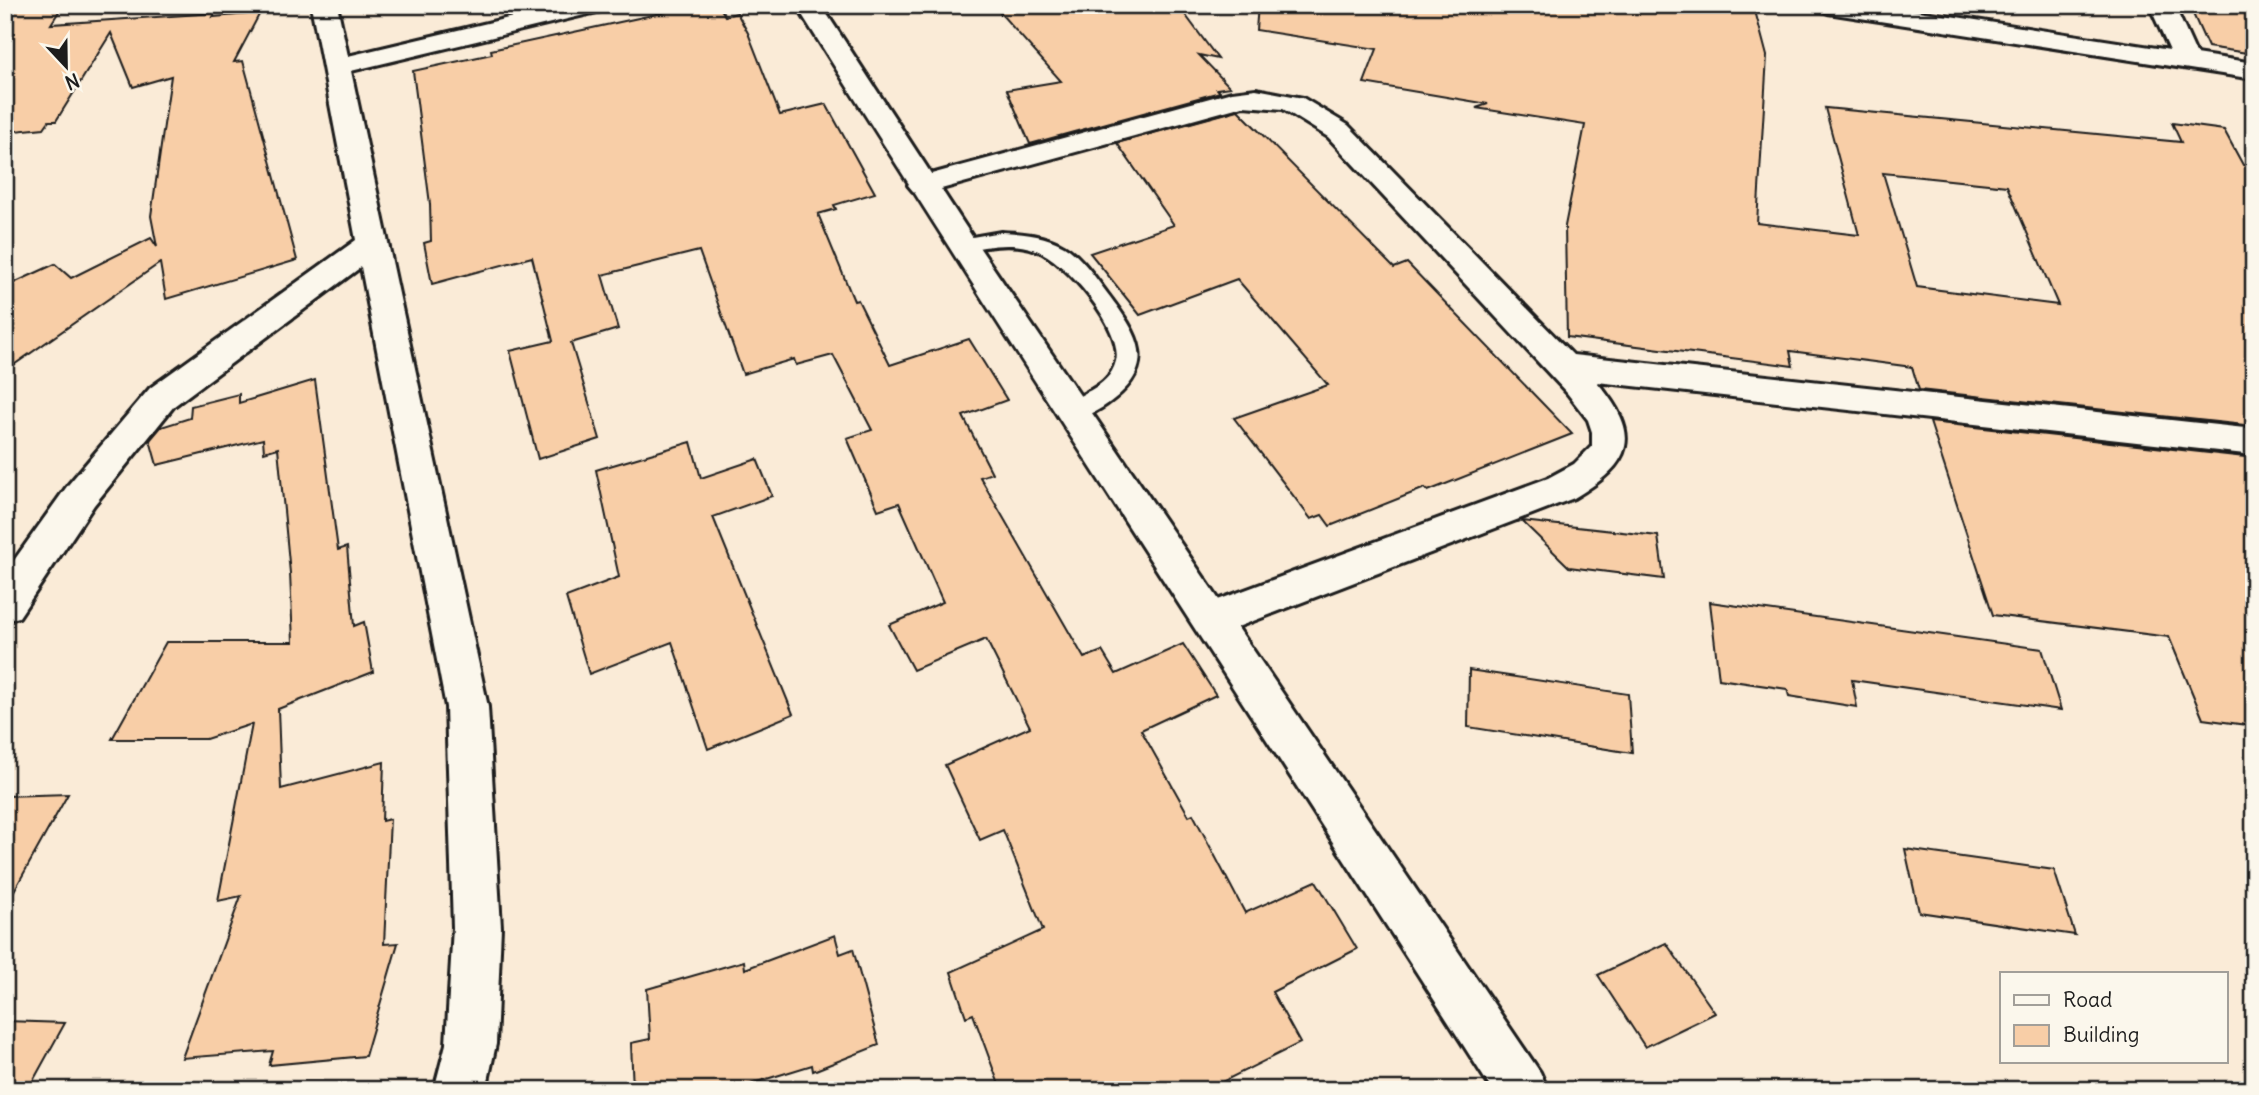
<svg xmlns="http://www.w3.org/2000/svg" width="2259" height="1095" viewBox="0 0 2259 1095" font-family="Delius,sans-serif">
  <rect width="100%" height="100%" fill="#faebd7"/>
  <filter id="ink" filterUnits="userSpaceOnUse"><feTurbulence type="fractalNoise" baseFrequency=".0143" numOctaves="2"/><feDisplacementMap in="SourceGraphic" scale="14" xChannelSelector="R" yChannelSelector="G"/><feConvolveMatrix kernelMatrix="1 2 1 2 8 2 1 2 1" color-interpolation-filters="sRGB"/></filter>
  <g filter="url(#ink)">
    <g fill="#f8cea7" stroke="#1c1c1c" stroke-width="2" fill-rule="evenodd">
      <polygon points="5,5 63,5 51,24 215,13 213,17 260,13 234,62 243,61 297,260 166,299 160,263 5,371 5,287 55,264 71,278 151,238 157,247 151,216 171,76 133,87 111,33 56,121 49,121 44,128 5,132"/>
      <polygon points="662,5 719,5 725,16 737,13 748,33 780,115 826,104 875,193 834,205 836,209 818,214 854,301 858,300 890,365 969,339 1007,400 963,416 992,473 980,477 1084,658 1102,651 1116,674 1183,644 1216,695 1141,730 1189,816 1193,814 1245,913 1316,881 1357,949 1272,992 1300,1043 1206,1090 1001,1090 973,1014 966,1017 951,972 1043,930 1003,830 980,840 945,765 1030,727 986,639 913,670 889,625 943,602 899,503 878,510 847,438 872,430 833,355 796,365 794,359 743,374 699,251 602,275 618,329 571,343 600,439 538,459 510,351 553,341 532,257 432,284 424,243 431,241 430,204 413,71 492,54 491,50 666,12"/>
      <polygon points="993,5 1178,5 1218,59 1199,55 1230,87 1217,89 1220,92 1030,144 1007,90 1061,81"/>
      <path d="M1258 5 1754 7 1767 56 1757 223 1859 235 1825 108 2181 142 2172 123 2224 130 2243 165 2254 166V426L1919 390 1912 367 1859 360 1790 351 1793 366 1567 337 1565 226 1585 125 1476 108 1488 104 1364 83 1377 49 1256 30ZM1883 173 2007 186 2058 305 1917 287Z"/>
      <polygon points="2189,5 2254,5 2254,54 2208,47"/>
      <polygon points="1238,110 1394,268 1407,263 1572,434 1428,491 1425,488 1330,526 1322,515 1311,519 1234,418 1328,385 1237,279 1140,315 1090,253 1174,225 1117,143"/>
      <polygon points="315,380 338,550 347,547 354,626 364,622 373,672 278,709 281,789 384,762 382,821 390,819 384,944 398,943 365,1056 269,1065 273,1051 182,1058 241,896 218,901 252,724 206,739 112,739 166,642 293,642 290,573 278,448 264,452 263,439 157,465 150,440 161,427 190,418 191,406 239,394 239,403"/>
      <polygon points="1930,422 2254,458 2254,726 2203,719 2169,637 1993,615"/>
      <polygon points="691,442 701,478 757,459 772,496 713,517 793,714 708,749 672,642 589,674 566,597 619,577 596,470"/>
      <polygon points="1522,521 1658,536 1664,579 1569,567"/>
      <polygon points="1710,602 2042,649 2061,710 1852,680 1857,707 1789,696 1787,689 1719,679"/>
      <polygon points="1469,670 1628,694 1632,753 1468,727"/>
      <polygon points="68,794 5,907 5,796"/>
      <polygon points="1905,849 2054,870 2075,935 1919,912"/>
      <polygon points="835,935 840,954 853,949 879,1045 813,1071 812,1065 731,1090 633,1090 631,1043 650,1039 647,989 744,961 745,969"/>
      <polygon points="1666,943 1715,1013 1645,1047 1598,975"/>
      <polygon points="5,1021 65,1023 28,1090 5,1090"/>
    </g>
    <g fill="none" stroke-linecap="round" stroke-linejoin="round">
      <defs>
        <path id="service" d="M1001 232C1022 233 1045 235 1064 246 1082 257 1094 276 1107 293 1139 335 1161 367 1106 405 1094 413 1080 421 1067 417L1063 411C1074 391 1108 392 1116 361 1124 329 1066 261 1036 250 1013 241 985 246 962 252L951 245 955 240Z"/>
        <g id="minor">
          <polygon points="311,5 337,5 348,56 563,5 608,5 605,10 351,71 488,707 501,927 496,1044 486,1090 434,1090 446,1044 453,927 446,707 361,267 174,406 94,505 19,617 5,621 5,573 68,485 150,388 356,240"/>
          <polygon points="2149,5 2174,5 2199,60 2195,66 2177,66"/>
          <path d="M1256 89 1303 98 1348 125 1573 355 2254 429V455L1597 382C1643 436 1633 463 1574 498L1227 631 1213 636 1199 631 1193 619 1199 607 1548 478 1574 464 1592 446V432L1588 420 1567 393 1328 137 1283 109 1243 106 923 194 913 191 908 185 913 179 1232 92Z"/>
        </g>
        <g id="tertiary">
          <path d="M796 5H821L973 238 1540 1072 1548 1090H1492C1261 728 1024 369 796 5Z"/>
          <polygon points="1816,5 1879,5 2254,63 2254,79 1828,13 1819,10"/>
        </g>
      </defs>
      <use href="#service" stroke="#1c1c1c" stroke-width="6"/>
      <use href="#minor" stroke="#1c1c1c" stroke-width="6"/>
      <use href="#tertiary" stroke="#1c1c1c" stroke-width="6"/>
      <use href="#service" fill="#fbf7ec" fill-rule="evenodd"/>
      <use href="#minor" fill="#fbf7ec" fill-rule="evenodd"/>
      <use href="#tertiary" fill="#fbf7ec" fill-rule="evenodd"/>
    </g>
  </g>
  <rect width="2259" height="1095" fill="none" stroke="#fbf7ec" stroke-width="28"/>
  <rect x="14" y="14" width="2231" height="1067" fill="none" stroke="#1c1c1c" stroke-width="2.5" filter="url(#ink)"/>
  <rect x="2000" y="972" width="228" height="91" fill="#fbf7ec" stroke="#a29f99" stroke-width="2"/>
  <rect x="2014" y="995" width="35" height="10" fill="#fbf7ec" stroke="#a29f99" stroke-width="2"/>
  <text x="2063" y="1007" font-size="21" fill="#1c1c1c">Road</text>
  <rect x="2014" y="1025" width="35" height="21" fill="#f8cea7" stroke="#a29f99" stroke-width="2"/>
  <text x="2063" y="1042" font-size="21" fill="#1c1c1c">Building</text>
  <g transform="translate(66 66) rotate(158)" stroke="#fbf7ec" stroke-width="5" paint-order="stroke">
  <path d="M0-5L12 26L0 18L-12 26Z" fill="#1c1c1c"/>
  <text y="-10" font-size="19" font-weight="bold" text-anchor="middle" fill="#1c1c1c">N</text>
  </g>
</svg>
